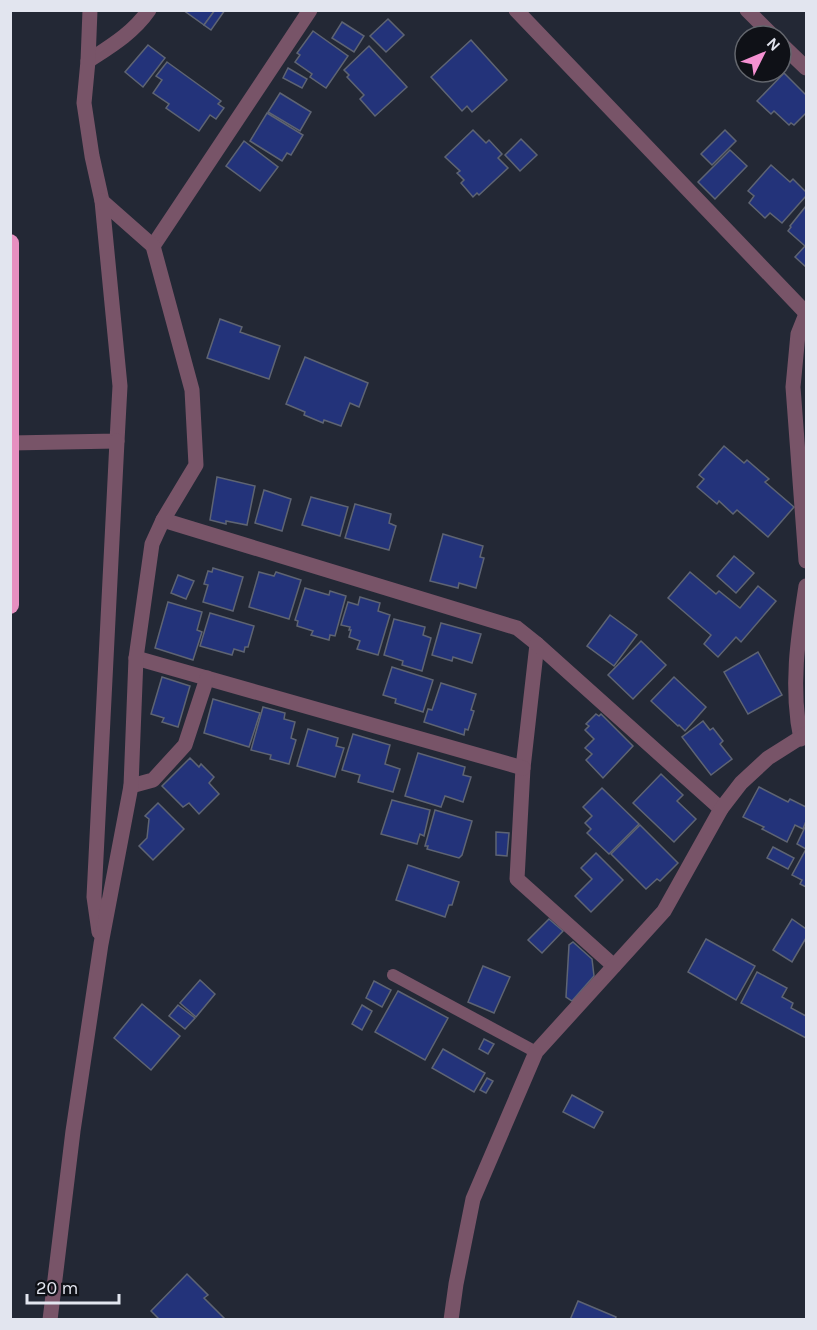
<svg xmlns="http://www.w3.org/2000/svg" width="817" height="1330" viewBox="0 0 817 1330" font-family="Karla,sans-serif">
  <rect width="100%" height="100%" fill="#232835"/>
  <g fill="#23337a" stroke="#5e6473" stroke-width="1.5">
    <polygon points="183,10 215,10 204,25"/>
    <polygon points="215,10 225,10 211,30 204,25"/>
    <polygon points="388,19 404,35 386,52 370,36"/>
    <polygon points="342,22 364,36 354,52 332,38"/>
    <polygon points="313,31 348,56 326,88 310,77 312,74 295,62 300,55 297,53"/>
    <polygon points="471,40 507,80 472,112 467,106 462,111 431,77"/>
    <polygon points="148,45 165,58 143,87 125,72"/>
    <polygon points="369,46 407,87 375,116 360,99 364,95 347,77 349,75 344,70"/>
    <polygon points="167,62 221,101 218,104 224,108 216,119 210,115 199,131 166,108 169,104 153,93 162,80 156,76"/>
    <polygon points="288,68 307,79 302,88 283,78"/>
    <polygon points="784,73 806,95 806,113 794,125 791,123 789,125 774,111 771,114 757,101"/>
    <polygon points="280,93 311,112 300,131 268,112"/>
    <polygon points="267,113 303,135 291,155 287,153 282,161 250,141"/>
    <polygon points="473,130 486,143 489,140 502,154 498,158 508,168 479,195 477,193 473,197 461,183 464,180 457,173 460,171 445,157"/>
    <polygon points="725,130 736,141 712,165 701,154"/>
    <polygon points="521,139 537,155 520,171 505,155"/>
    <polygon points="244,141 278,167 260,191 226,166"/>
    <polygon points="730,150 747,166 715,199 698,182"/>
    <polygon points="771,165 790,182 793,179 806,192 806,196 782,223 770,213 765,218 749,203 754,196 748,191"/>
    <polygon points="806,206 806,267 795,257 805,246 788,231 791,227 790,226"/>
    <polygon points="220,319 242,327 240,332 280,346 269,379 207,358"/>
    <polygon points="305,357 368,383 359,407 350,403 341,426 324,420 323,423 304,415 305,412 286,404"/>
    <polygon points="724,446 744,463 747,460 769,479 765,482 794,507 768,537 737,510 733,514 719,501 717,504 697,487 704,479 699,475"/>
    <polygon points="217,477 255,486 247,525 226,521 226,524 210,520"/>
    <polygon points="264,490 291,499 282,531 255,523"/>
    <polygon points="311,497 348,507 340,536 302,525"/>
    <polygon points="355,504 391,514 389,523 396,526 389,550 345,538"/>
    <polygon points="443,534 483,546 480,557 484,558 476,588 459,583 458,588 430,581"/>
    <polygon points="734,556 754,573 736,593 717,576"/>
    <polygon points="213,568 243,577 233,611 203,602 208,585 204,584 208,571 212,572"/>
    <polygon points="259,572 274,576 276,572 301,580 289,619 249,607"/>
    <polygon points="690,572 716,594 719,591 740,608 758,586 776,601 741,642 736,637 718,657 704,644 711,635 668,598"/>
    <polygon points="178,575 194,581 186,599 171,593"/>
    <polygon points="305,588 329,595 330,591 346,596 335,636 330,635 329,640 311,635 313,631 297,626 298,621 295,620"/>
    <polygon points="360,597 380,603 378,611 390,615 378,655 357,649 360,641 349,637 351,630 349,630 350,627 341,625 348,602 358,605"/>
    <polygon points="168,602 202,612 197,630 202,632 193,660 155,648"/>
    <polygon points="210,613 254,626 248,647 245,647 244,652 234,649 232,655 200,646"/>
    <polygon points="610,615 637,635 614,666 587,646"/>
    <polygon points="394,619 425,627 423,635 431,638 422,671 402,665 403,661 384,655"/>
    <polygon points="441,623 481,634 472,663 453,657 452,661 432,655"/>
    <polygon points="641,641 666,665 633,699 608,675"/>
    <polygon points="758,652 782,695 748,714 724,672"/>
    <polygon points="392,667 433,680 423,712 395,703 396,699 383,695"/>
    <polygon points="162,677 190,686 178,727 162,722 164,718 151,714"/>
    <polygon points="674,677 706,707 685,731 679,725 678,726 651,701"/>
    <polygon points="441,683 476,694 471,710 474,711 468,730 465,729 464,735 424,722 428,709 432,710"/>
    <polygon points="213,699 260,713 249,747 204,733"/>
    <polygon points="263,707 285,713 284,719 295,722 291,738 296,740 289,764 270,759 271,755 251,750"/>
    <polygon points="596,714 599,716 601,714 633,746 603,778 586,760 592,754 585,748 594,739 585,730 589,726 586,724"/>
    <polygon points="703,721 710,730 713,728 723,741 720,744 732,759 711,775 682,737"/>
    <polygon points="308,729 338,738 336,746 344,748 335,777 297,766"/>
    <polygon points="353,734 390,745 385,764 400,769 393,792 358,782 360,775 342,770"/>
    <polygon points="418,753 465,767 463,775 471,777 463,802 445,796 441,807 405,796"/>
    <polygon points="190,758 199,767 201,764 214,777 209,783 219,794 199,814 189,803 183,807 162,786"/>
    <polygon points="661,774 683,795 677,801 696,819 674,842 633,803"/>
    <polygon points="759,787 788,802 790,799 806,807 806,821 803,829 795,825 787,842 762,829 764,827 743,817"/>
    <polygon points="602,788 639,824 609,854 587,833 591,829 585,823 592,816 583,807"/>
    <polygon points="392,800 430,810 424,836 420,834 417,844 381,834"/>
    <polygon points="158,803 184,829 153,860 139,846 147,838 149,819 145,816"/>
    <polygon points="435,810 472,821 462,855 459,858 427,849 428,846 425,846"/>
    <polygon points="640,825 678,863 660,881 657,879 646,889 611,854"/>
    <polygon points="806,825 806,887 800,884 802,880 792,875 806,849 797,844"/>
    <polygon points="496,832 509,833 507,856 496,855"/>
    <polygon points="773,847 794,858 788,869 767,858"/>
    <polygon points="596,853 623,880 591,912 575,896 592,879 581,868"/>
    <polygon points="408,865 459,882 452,905 449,905 445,917 396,900"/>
    <polygon points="549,919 563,931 542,953 528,940"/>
    <polygon points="792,919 806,929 806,938 792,962 773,950"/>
    <polygon points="706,939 755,966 736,1000 688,972"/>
    <polygon points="573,942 592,959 594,976 572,1001 566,997 569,945"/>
    <polygon points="483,966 510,977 494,1013 468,1002"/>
    <polygon points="757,972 787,988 782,997 793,1003 791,1008 806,1016 806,1038 741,1003"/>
    <polygon points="200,980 215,994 196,1017 180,1003"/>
    <polygon points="374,981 391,990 382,1007 366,998"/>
    <polygon points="398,991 448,1018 425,1060 375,1032"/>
    <polygon points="142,1004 180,1036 151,1070 114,1038"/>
    <polygon points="178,1005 195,1018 185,1029 169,1016"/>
    <polygon points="362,1005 372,1011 362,1030 352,1024"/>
    <polygon points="484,1039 494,1044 488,1054 479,1049"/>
    <polygon points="443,1049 485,1073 474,1092 432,1068"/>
    <polygon points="487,1078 493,1081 486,1093 480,1090"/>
    <polygon points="572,1095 603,1112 594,1128 563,1112"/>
    <polygon points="187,1274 208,1295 204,1298 226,1320 160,1320 151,1311"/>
    <polygon points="578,1301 616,1317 615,1320 570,1320"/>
  </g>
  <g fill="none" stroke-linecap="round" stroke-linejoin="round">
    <polyline stroke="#785468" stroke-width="12" points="393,975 536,1052"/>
    <g stroke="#785468" stroke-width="15">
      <polyline points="516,10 806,313"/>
      <polyline points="747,10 773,36"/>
      <polyline points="781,44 806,68"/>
      <path d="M88 61C111 46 133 33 149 10"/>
      <polyline points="153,246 310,10"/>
      <polyline points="806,314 798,334 793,387 806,561"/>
      <polyline points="10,443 117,441 120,386 102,201 92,156 84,103 88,61 90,10"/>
      <polyline points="163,520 517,628 537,644 523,768 517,879 614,966"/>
      <polyline points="537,644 721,809"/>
      <polyline points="136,658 523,768"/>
      <path d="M801 739C790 688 798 637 806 586"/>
      <polyline points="131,786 153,780 185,745 207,678"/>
      <polyline points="99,932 94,897 117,441"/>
      <polyline points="50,1320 73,1131 101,944 131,786 136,658 152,544 163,520 196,465 192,390 153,246 102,201"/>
      <polyline points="451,1320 456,1284 473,1199 536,1052 664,911 721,809 741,783 768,758 806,734"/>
    </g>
    <polyline stroke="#e68fc0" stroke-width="18" points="10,243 10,605"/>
  </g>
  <rect width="817" height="1330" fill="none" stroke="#e2e5ef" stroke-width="24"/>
  <g transform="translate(763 54) rotate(47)"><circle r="28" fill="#0f1117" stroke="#63666d" stroke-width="1.5"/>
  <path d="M0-4.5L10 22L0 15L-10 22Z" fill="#f591d2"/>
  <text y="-9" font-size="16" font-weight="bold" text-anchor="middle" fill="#e2e5ef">N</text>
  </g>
  <path d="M27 1294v9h92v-9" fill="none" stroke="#e2e5ef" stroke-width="3"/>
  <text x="36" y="1294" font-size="18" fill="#e2e5ef" stroke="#0f1117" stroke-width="4.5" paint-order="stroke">20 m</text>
</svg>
